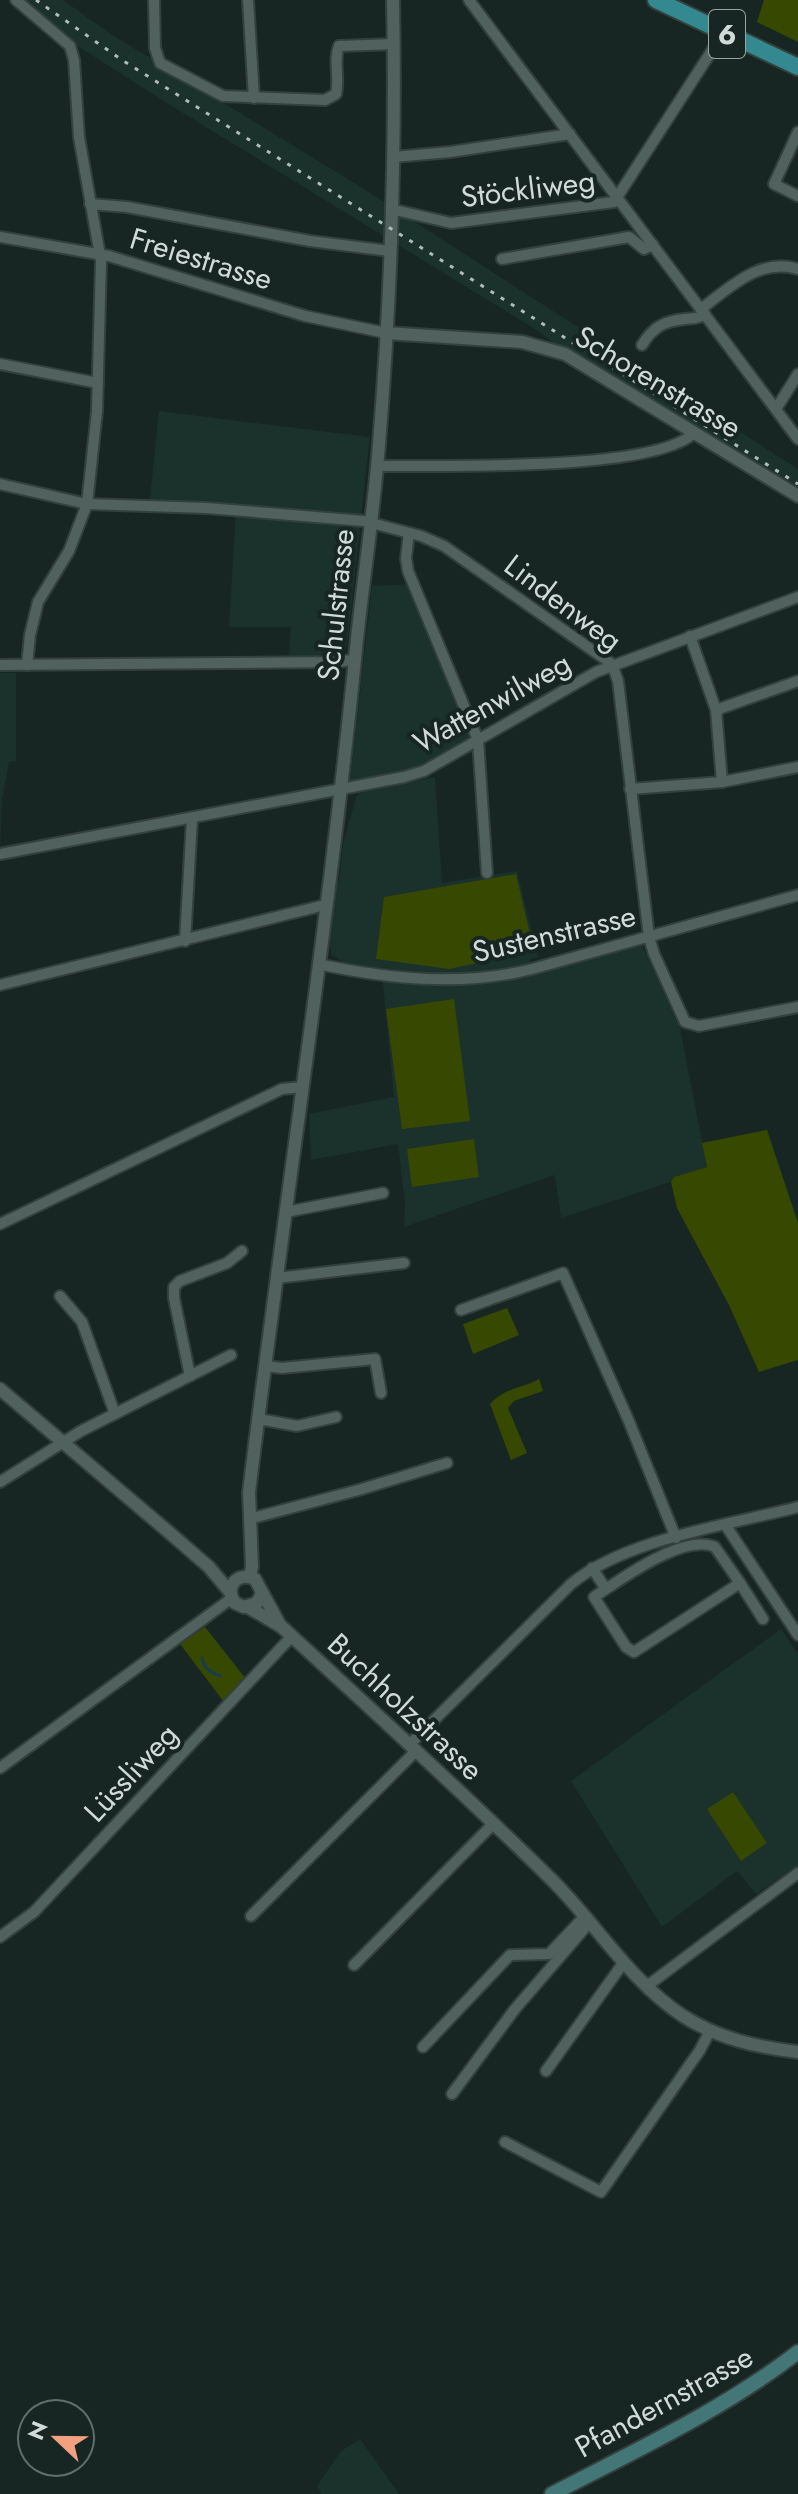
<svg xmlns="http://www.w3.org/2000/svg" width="798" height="2494" viewBox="0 0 798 2494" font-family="Jost,sans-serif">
  <rect width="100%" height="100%" fill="#172623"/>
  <g fill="#1a312c">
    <polygon points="21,0 63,0 111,34 364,189 798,469 798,496 572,357 535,329 165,102 73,43"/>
    <polygon points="159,411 370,437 347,646 341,654 289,656 291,627 229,627 236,510 149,507"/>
    <polygon points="414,584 478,740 424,771 350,781 372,586"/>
    <polygon points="0,673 16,673 16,761 9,762 2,800 0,848"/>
    <polygon points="435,777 442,883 517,871 538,957 530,959 531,962 495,973 439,977 345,963 332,955 328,940 335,887 339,881 343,844 356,797 360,793"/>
    <polygon points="639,939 680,1028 707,1167 674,1177 671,1182 561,1218 555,1175 404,1227 405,1204 398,1144 311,1160 309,1114 394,1097 382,974 489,978"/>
    <polygon points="781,1629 798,1654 798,1865 756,1894 737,1871 662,1927 571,1781"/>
    <polygon points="360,2439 399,2494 321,2494 317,2486 341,2451"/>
  </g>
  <g fill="#374900">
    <polygon points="764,0 798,0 798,42 757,22"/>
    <polygon points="516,874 534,951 449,969 376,959 384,897"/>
    <polygon points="454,999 470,1121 402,1129 386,1009"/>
    <polygon points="767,1130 798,1223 798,1360 759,1372 729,1305 677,1208 671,1182 674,1177 707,1167 702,1143"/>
    <polygon points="474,1139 479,1177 412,1187 407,1149"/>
    <polygon points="507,1308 519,1335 473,1354 463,1324"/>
    <path d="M539 1379 543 1391 514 1401 508 1408 527 1453 511 1460 490 1404C506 1387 521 1389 539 1379Z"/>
    <polygon points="205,1627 246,1679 224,1702 180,1644"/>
    <polygon points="733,1792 767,1843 741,1861 707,1809"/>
  </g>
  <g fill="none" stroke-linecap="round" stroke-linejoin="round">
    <path stroke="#183c4e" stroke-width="3" d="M202 1658C203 1668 212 1673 220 1676"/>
    <defs>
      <g id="minor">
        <polyline points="16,0 70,46 74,60 79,137 101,261 97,411 87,504 69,551 38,602 30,635 27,665"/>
        <path d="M154 0 155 48 160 63 223 96 325 100 336 94C340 78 333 60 339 46L394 44"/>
        <polyline points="248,0 254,98"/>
        <polyline points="469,0 798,439"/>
        <polyline points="798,132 774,184 798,196"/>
        <polyline points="393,157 450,152 570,134"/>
        <polyline points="90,204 127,207 310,241 390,251"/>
        <polyline points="391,209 451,223 614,202 724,32"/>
        <polyline points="0,237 109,256 305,316 386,333"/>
        <polyline points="502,259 629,237 644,249 653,245"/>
        <path d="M701 309C729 288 760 257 798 269"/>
        <path d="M642 345C653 327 664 321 685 319 694 318 697 319 705 314"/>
        <polyline points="0,364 98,383"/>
        <polyline points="776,409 798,374"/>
        <path d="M377 466C440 465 653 472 694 433"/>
        <polyline points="0,484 87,504 207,508 364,521 421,536 444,546 612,664 618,681 649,937 654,954 685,1022 699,1026 798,1007"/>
        <polyline points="409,533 406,558 408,571 478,740 487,873"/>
        <polyline points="690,636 716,710 722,782"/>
        <polyline points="0,665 339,662 356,659"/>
        <polyline points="716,710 798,681"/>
        <polyline points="630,789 722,782 798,767"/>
        <polyline points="0,854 404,777 424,771 596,672 798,597"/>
        <polyline points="185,941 192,819"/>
        <path d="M318 964C389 979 461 987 532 969L798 895"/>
        <polyline points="0,985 325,905"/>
        <polyline points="286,1212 383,1193"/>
        <polyline points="0,1224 282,1089 302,1087"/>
        <polyline points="277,1278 404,1263"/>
        <polyline points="60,1296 82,1322 115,1414"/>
        <polyline points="461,1310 563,1273 628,1419 676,1538"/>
        <polyline points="266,1366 282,1368 375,1359 381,1393"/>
        <polyline points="190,1376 174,1298 174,1287 180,1281 227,1263 242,1251"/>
        <polyline points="259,1419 297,1426 336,1417"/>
        <polyline points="0,1482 81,1431 231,1355"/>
        <polyline points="249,1519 362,1489 447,1463"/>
        <polyline points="726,1526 798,1635"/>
        <path d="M592 1568 606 1589 594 1597 626 1647 634 1652 740 1583 715 1547C686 1534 630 1573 606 1589"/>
        <polyline points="740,1583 763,1619"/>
        <path d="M409 1745 571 1584C625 1539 729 1525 798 1507"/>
        <polyline points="0,1768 232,1598"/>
        <polyline points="251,1916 416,1751"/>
        <polyline points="0,1937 34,1912 292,1636"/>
        <polyline points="354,1965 492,1825"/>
        <polyline points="647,1986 798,1873"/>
        <polyline points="423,2047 510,1955 549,1954 585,1916"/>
        <polyline points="546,2071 624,1962"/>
        <polyline points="452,2094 515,2009 590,1922"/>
        <polyline points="505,2142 601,2192 700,2050 710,2031"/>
      </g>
      <g id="tertiary">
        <polyline points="386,333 522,342 565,354 798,496"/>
        <polyline points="0,1389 171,1534 209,1567 230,1592"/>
        <path d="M250 1576 252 1567 249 1492C284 1207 329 924 357 639 364 574 374 510 379 444 391 297 396 148 393 0"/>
        <path d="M262 1593 257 1603 244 1607 235 1603C224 1587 237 1571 255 1579L280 1625"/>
        <path d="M248 1607 282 1627C373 1711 465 1794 553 1881 597 1925 630 1981 683 2016 719 2039 757 2047 798 2052"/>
      </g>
      <path id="secondary" d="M552 2494C636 2450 723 2410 798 2352"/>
      <polyline id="primary" points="656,0 798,67"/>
    </defs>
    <use href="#minor" stroke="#34403d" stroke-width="14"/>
    <use href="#tertiary" stroke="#34403d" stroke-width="16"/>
    <use href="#secondary" stroke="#34403d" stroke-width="18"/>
    <use href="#primary" stroke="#34403d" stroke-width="20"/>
    <use href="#minor" stroke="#51625e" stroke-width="10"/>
    <use href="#tertiary" stroke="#51625e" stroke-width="12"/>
    <use href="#secondary" stroke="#427677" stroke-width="14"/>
    <use href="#primary" stroke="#33898f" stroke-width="16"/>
    <polyline stroke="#b2bcb9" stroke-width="3" stroke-dasharray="4 8" stroke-linecap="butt" points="36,0 122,60 798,484"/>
  </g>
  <g text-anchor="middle" stroke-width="8" stroke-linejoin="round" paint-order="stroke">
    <rect fill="#172623" stroke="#98a4a1" stroke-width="2" x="709" y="10" width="36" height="48" rx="6"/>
    <g font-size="28" font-weight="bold" fill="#d0dad7">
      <text x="727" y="44">6</text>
    </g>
    <g font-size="30" fill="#d0dad7" stroke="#172623">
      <text transform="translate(528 189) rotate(-7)" y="10">Stöckliweg</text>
      <text transform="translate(201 259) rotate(17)" y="10">Freiestrasse</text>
      <text transform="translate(658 382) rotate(31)" y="10">Schorenstrasse</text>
      <text transform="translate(563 603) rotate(37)" y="10">Lindenweg</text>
      <text transform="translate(336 605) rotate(-84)" y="10">Schulstrasse</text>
      <text transform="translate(492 703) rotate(-29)" y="10">Wattenwilweg</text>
      <text transform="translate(554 934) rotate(-13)" y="10">Sustenstrasse</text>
      <text transform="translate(405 1707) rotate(43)" y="10">Buchholzstrasse</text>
      <text transform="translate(131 1773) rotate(-47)" y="10">Lüssliweg</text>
      <text transform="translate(664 2402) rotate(-29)" y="10">Pfandernstrasse</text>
    </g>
  </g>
  <g transform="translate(56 2438) rotate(292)"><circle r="38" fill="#172623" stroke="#616e6b" stroke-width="2"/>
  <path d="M0-6L14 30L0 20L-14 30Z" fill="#f2a080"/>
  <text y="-12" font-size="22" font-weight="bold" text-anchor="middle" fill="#d0dad7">N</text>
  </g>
</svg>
